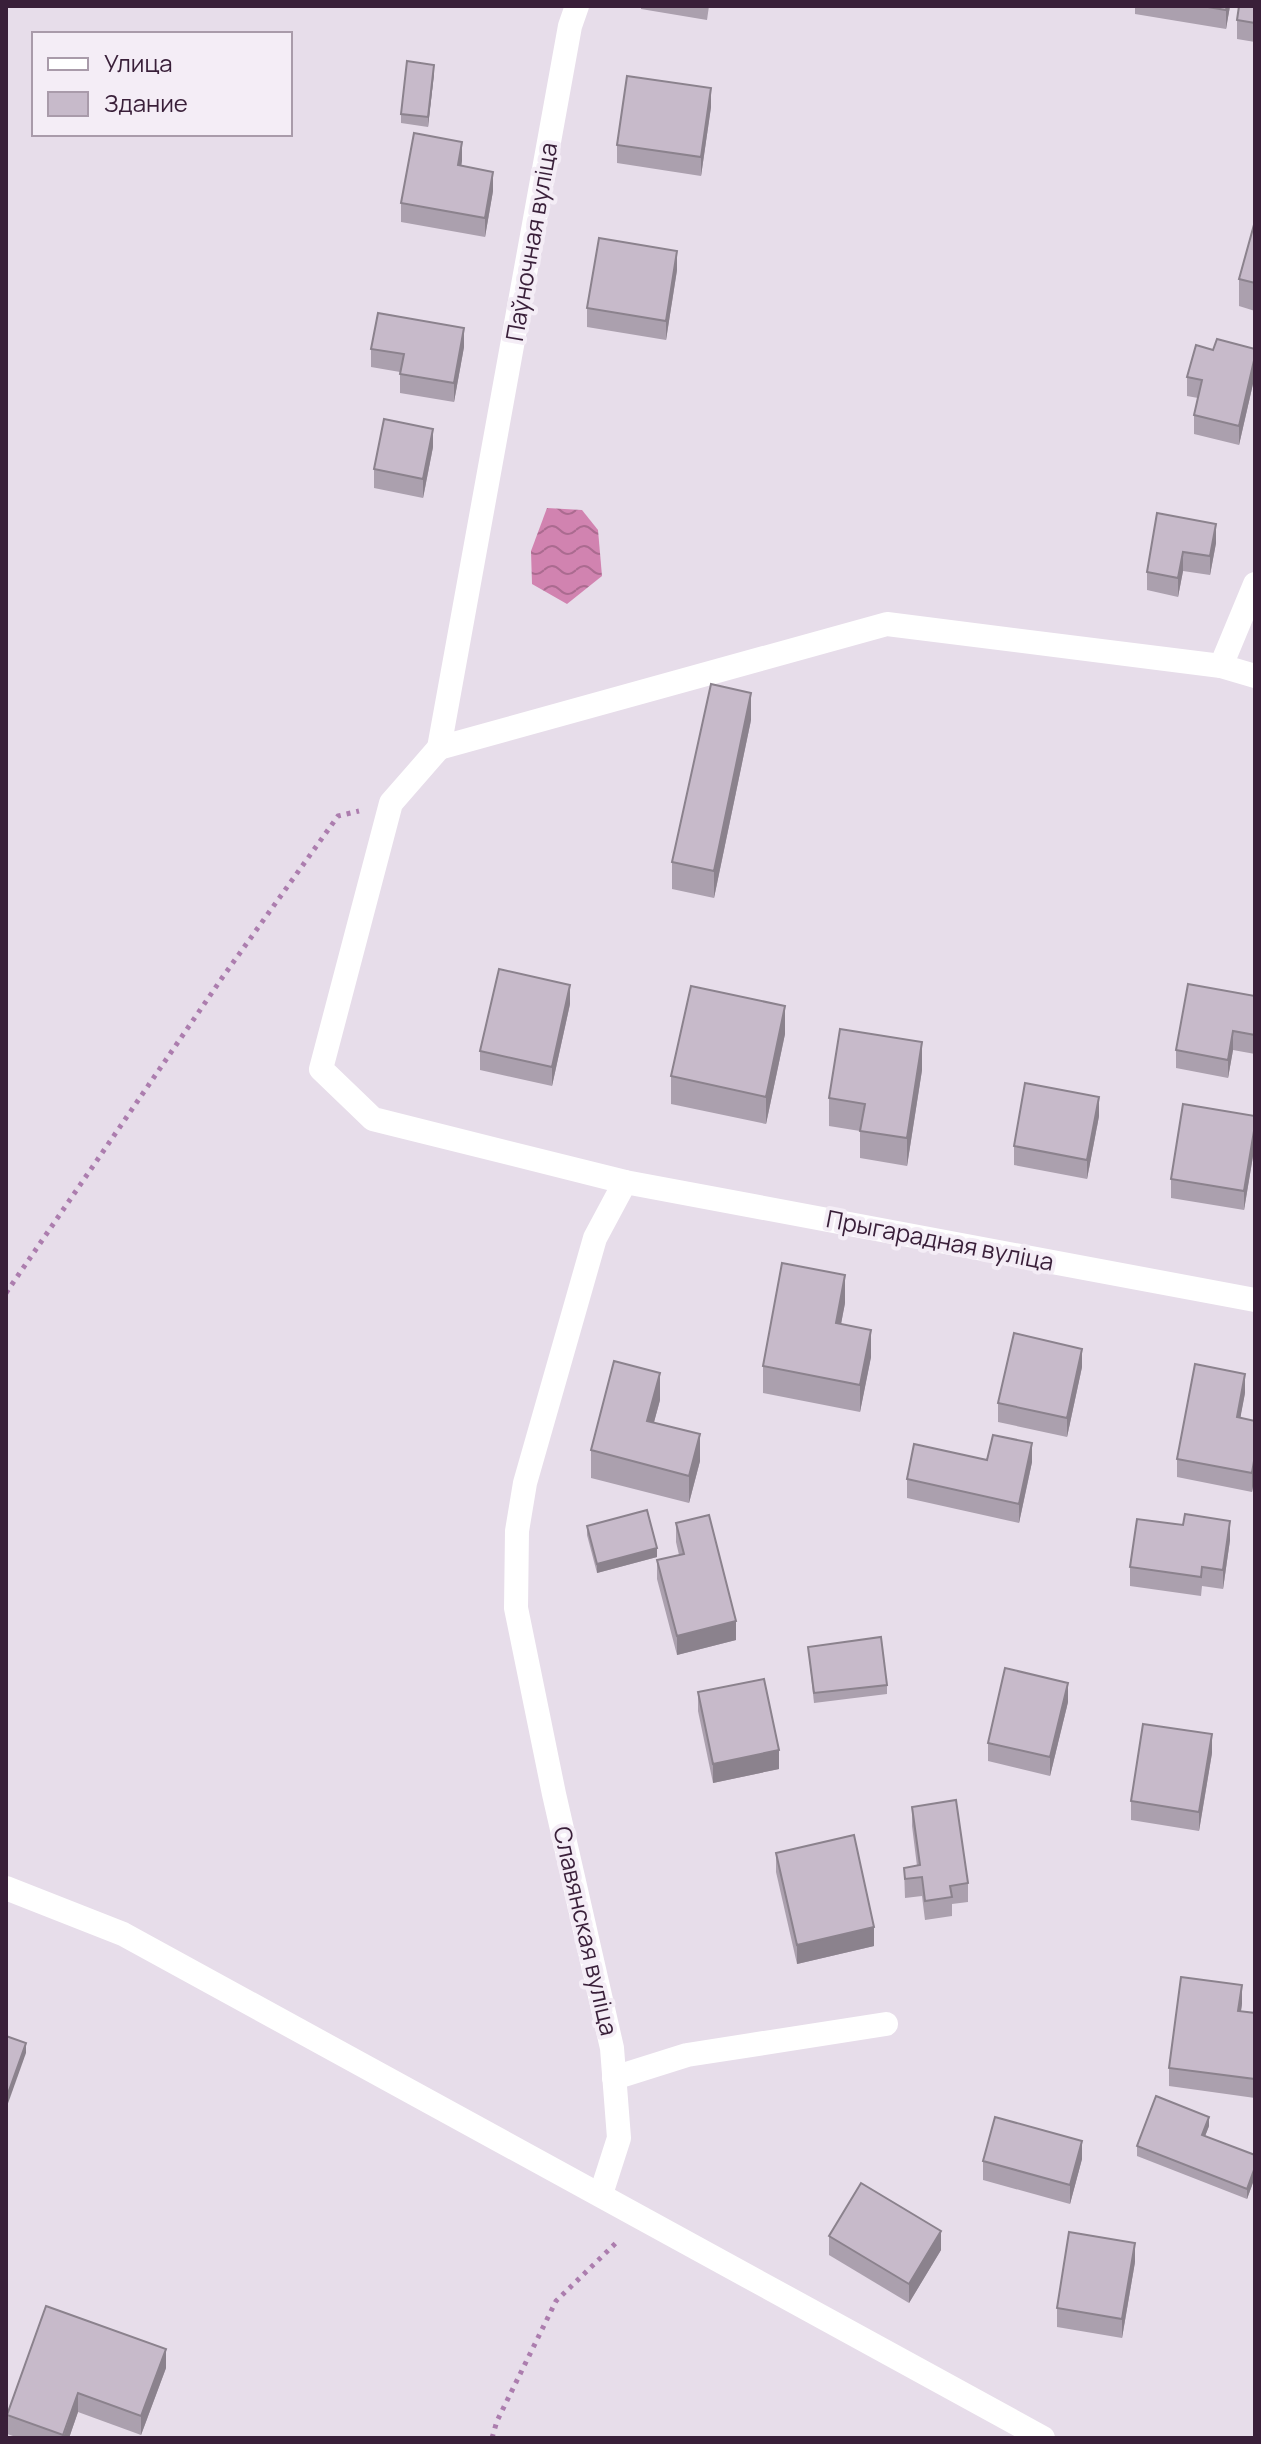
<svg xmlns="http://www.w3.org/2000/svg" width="1261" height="2444" viewBox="0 0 1261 2444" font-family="Manrope,sans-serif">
  <defs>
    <pattern id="water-waves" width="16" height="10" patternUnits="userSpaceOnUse" patternTransform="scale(2)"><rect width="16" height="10" fill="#d183b0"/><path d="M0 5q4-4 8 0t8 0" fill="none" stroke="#ab6b90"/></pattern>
  </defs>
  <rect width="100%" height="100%" fill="#e7ddea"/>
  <polygon fill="url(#water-waves)" points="547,508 582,510 598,530 602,576 567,604 532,584 531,551"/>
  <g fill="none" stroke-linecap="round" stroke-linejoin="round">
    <g stroke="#ac7dae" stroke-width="5" stroke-dasharray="4 6" stroke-linecap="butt">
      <polyline points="6,1293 222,978 338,816 359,811"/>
      <polyline points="492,2438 497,2421 556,2301 619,2240"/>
    </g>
    <g stroke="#fff" stroke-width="24">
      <polyline points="577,6 570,26 439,748 887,624 1221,666 1255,676"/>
      <polyline points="1221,666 1255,584"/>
      <polyline points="439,748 391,803 321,1069 373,1119 625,1182 1255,1300"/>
      <polyline points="6,1888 123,1934 1043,2438"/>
      <polyline points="614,2078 687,2055 886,2024"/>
      <polyline points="601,2194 619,2138 612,2048 554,1794 516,1608 517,1531 525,1483 595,1238 625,1182"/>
    </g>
  </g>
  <g fill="#aba0ae">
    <polygon points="641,6 709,6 707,20 641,9"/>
    <polygon points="1135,6 1230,6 1226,29 1135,14"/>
    <polygon points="1255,6 1255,42 1237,39 1237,20"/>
    <polygon points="434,74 428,127 401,123 401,114"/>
    <polygon points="711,107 701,176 617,163 617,145"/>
    <polygon points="462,161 461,166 493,191 485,237 401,222 401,203"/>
    <polygon points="1255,221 1255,311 1239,306 1239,279"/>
    <polygon points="677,270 666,340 587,327 587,308"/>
    <polygon points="464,347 454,402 400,393 400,372 371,367 371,349"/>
    <polygon points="1255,349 1255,375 1239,445 1194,434 1194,415 1198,398 1187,396 1187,377 1213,350"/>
    <polygon points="433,447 423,498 374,488 374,469"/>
    <polygon points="1157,513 1216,543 1210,575 1183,571 1178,597 1147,590 1147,572"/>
    <polygon points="751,720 714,898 672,889 672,862"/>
    <polygon points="1255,996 1255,1054 1233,1050 1228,1078 1176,1068 1176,1050"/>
    <polygon points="570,1004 552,1086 480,1070 480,1051"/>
    <polygon points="785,1034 766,1124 671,1104 671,1076"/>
    <polygon points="922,1070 907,1166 860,1158 860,1131 829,1126 829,1098"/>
    <polygon points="1099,1116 1087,1179 1014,1165 1014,1146"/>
    <polygon points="1255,1116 1255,1144 1244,1210 1171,1198 1171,1179"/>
    <polygon points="845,1303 841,1324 871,1357 860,1412 763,1393 763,1366"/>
    <polygon points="1082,1367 1067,1437 998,1422 998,1403"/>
    <polygon points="1245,1393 1240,1418 1255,1421 1255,1474 1252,1492 1177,1477 1177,1459"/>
    <polygon points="660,1400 654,1422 700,1461 689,1503 591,1478 591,1450"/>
    <polygon points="987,1460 1032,1462 1019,1523 907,1498 907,1479"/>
    <polygon points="676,1523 736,1640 677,1655 657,1579 657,1560 679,1555 676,1542"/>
    <polygon points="1183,1525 1230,1540 1223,1589 1202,1586 1201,1596 1130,1586 1130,1567"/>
    <polygon points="587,1526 657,1557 597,1573 587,1535"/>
    <polygon points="808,1647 887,1685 887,1694 814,1703"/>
    <polygon points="698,1692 779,1769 713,1783 698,1711"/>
    <polygon points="1068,1702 1050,1776 988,1761 988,1743"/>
    <polygon points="1212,1753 1199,1831 1131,1820 1131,1801"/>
    <polygon points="912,1807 968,1883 968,1902 952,1904 952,1916 925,1920 922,1896 905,1898 904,1868 917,1866 912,1826"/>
    <polygon points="776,1853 874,1946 797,1964 776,1872"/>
    <polygon points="1242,2004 1241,2011 1255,2013 1255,2098 1169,2086 1169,2068"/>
    <polygon points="1209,2126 1205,2136 1255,2155 1255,2177 1247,2199 1137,2156 1137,2146"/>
    <polygon points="1082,2159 1070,2204 983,2180 983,2161"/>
    <polygon points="829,2236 941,2250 909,2303 829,2255"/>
    <polygon points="1135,2262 1122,2338 1057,2327 1057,2308"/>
    <polygon points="166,2368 141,2435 78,2412 69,2438 19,2438 7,2434 7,2415"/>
  </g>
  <g fill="#8b828d">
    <polygon points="1227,6 1230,6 1226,29 1226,10"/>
    <polygon points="434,65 434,74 428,127 428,117"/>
    <polygon points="711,88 711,107 701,176 701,157"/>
    <polygon points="462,142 462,161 458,184 458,165"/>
    <polygon points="493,172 493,191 485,237 485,218"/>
    <polygon points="677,251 677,270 666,340 666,321"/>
    <polygon points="464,328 464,347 454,402 454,383"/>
    <polygon points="1255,356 1255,375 1239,445 1239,426"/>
    <polygon points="433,429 433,447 423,498 423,479"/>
    <polygon points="1216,524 1216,543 1210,575 1210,556"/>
    <polygon points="1183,552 1183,571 1178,597 1178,578"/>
    <polygon points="751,693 751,720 714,898 714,871"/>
    <polygon points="570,985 570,1004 552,1086 552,1067"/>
    <polygon points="785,1006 785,1034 766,1124 766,1097"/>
    <polygon points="1233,1031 1233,1050 1228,1078 1228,1060"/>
    <polygon points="922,1042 922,1070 907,1166 907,1138"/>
    <polygon points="1099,1097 1099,1116 1087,1179 1087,1160"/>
    <polygon points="1255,1125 1255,1144 1244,1210 1244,1191"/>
    <polygon points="845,1275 845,1303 836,1350 836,1323"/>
    <polygon points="871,1330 871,1357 860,1412 860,1385"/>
    <polygon points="1082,1349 1082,1367 1067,1437 1067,1418"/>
    <polygon points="660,1373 660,1400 647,1448 647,1421"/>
    <polygon points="1245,1374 1245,1393 1237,1436 1237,1417"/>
    <polygon points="700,1434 700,1461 689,1503 689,1476"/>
    <polygon points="1032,1443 1032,1462 1019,1523 1019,1504"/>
    <polygon points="1255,1455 1255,1474 1252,1492 1252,1473"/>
    <polygon points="1230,1521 1230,1540 1223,1589 1223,1570"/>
    <polygon points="657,1548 657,1557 597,1573 597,1564"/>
    <polygon points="736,1621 736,1640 677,1655 677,1636"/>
    <polygon points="1068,1683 1068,1702 1050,1776 1050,1757"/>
    <polygon points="1212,1734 1212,1753 1199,1831 1199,1812"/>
    <polygon points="779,1750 779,1769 713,1783 713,1764"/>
    <polygon points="874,1927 874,1946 797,1964 797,1945"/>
    <polygon points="1242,1985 1242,2004 1238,2029 1238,2011"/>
    <polygon points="26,2043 26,2053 6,2109 6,2099"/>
    <polygon points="1209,2117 1209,2126 1202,2144 1202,2135"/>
    <polygon points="1082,2141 1082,2159 1070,2204 1070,2185"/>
    <polygon points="1255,2167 1255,2177 1247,2199 1247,2189"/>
    <polygon points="941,2231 941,2250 909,2303 909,2284"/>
    <polygon points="1135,2243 1135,2262 1122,2338 1122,2319"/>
    <polygon points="166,2349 166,2368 141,2435 141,2416"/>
    <polygon points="78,2393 78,2412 69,2438 63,2438"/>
  </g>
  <g fill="#c7baca" stroke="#8b828d" stroke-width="2">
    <polygon points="1202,6 1227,6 1226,10"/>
    <polygon points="1239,6 1255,6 1255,23 1237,20"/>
    <polygon points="407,61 434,65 428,117 401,114"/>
    <polygon points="627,76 711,88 701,157 617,145"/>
    <polygon points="414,133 462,142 458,165 493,172 485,218 401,203"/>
    <polygon points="1255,221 1255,283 1239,279"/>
    <polygon points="599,238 677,251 666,321 587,308"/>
    <polygon points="378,313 464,328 454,383 400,374 404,354 371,349"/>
    <polygon points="1217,339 1255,349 1255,356 1239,426 1194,415 1202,380 1187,377 1196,345 1213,350"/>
    <polygon points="384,419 433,429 423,479 374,469"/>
    <polygon points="1157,513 1216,524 1210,556 1183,552 1178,578 1147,572"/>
    <polygon points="711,684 751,693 714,871 672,862"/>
    <polygon points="499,969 570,985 552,1067 480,1051"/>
    <polygon points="1188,984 1255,996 1255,1035 1233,1031 1228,1060 1176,1050"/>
    <polygon points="691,986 785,1006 766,1097 671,1076"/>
    <polygon points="840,1029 922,1042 907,1138 860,1131 865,1104 829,1098"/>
    <polygon points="1025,1083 1099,1097 1087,1160 1014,1146"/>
    <polygon points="1183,1104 1255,1116 1255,1125 1244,1191 1171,1179"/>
    <polygon points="782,1263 845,1275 836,1323 871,1330 860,1385 763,1366"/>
    <polygon points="1014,1333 1082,1349 1067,1418 998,1403"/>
    <polygon points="614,1361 660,1373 647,1421 700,1434 689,1476 591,1450"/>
    <polygon points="1195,1364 1245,1374 1237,1417 1255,1421 1255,1455 1252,1473 1177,1459"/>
    <polygon points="993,1435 1032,1443 1019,1504 907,1479 914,1444 987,1460"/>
    <polygon points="647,1510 657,1548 597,1564 587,1526"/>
    <polygon points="1185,1514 1230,1521 1223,1570 1202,1567 1201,1577 1130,1567 1137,1519 1183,1525"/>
    <polygon points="709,1515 736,1621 677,1636 657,1560 684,1554 676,1523"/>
    <polygon points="881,1637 887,1685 814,1693 808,1647"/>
    <polygon points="1005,1668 1068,1683 1050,1757 988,1743"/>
    <polygon points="764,1679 779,1750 713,1764 698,1692"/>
    <polygon points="1143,1724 1212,1734 1199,1812 1131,1801"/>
    <polygon points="956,1800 968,1883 950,1886 952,1897 925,1901 922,1877 905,1879 904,1868 920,1865 912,1807"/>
    <polygon points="854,1835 874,1927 797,1945 776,1853"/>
    <polygon points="1181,1977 1242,1985 1238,2011 1255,2013 1255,2079 1169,2068"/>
    <polygon points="6,2036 26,2043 6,2099"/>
    <polygon points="1156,2096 1209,2117 1202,2135 1255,2155 1255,2167 1247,2189 1137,2146"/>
    <polygon points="995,2117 1082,2141 1070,2185 983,2161"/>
    <polygon points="861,2183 941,2231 909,2284 829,2236"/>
    <polygon points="1069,2232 1135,2243 1122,2319 1057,2308"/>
    <polygon points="46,2306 166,2349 141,2416 78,2393 63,2435 7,2415"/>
  </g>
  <g text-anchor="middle" stroke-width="8" stroke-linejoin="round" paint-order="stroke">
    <g font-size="24" fill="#391f39" stroke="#f4edf6">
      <text transform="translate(532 242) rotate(-80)" y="8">Паўночная вуліца</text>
      <text transform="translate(940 1241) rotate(11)" y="8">Прыгарадная вуліца</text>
      <text transform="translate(585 1931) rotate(77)" y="8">Славянская вуліца</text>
    </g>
  </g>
  <rect width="1261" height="2444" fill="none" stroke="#391f39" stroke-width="16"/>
  <rect x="32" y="32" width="260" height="104" fill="#f4edf6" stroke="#a99baa" stroke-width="2"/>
  <rect x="48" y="58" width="40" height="12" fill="#ffffff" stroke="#a99baa" stroke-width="2"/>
  <text x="104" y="72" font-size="24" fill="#391f39">Улица</text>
  <rect x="48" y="92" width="40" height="24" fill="#c7baca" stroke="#a99baa" stroke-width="2"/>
  <text x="104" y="112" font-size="24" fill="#391f39">Здание</text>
</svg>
